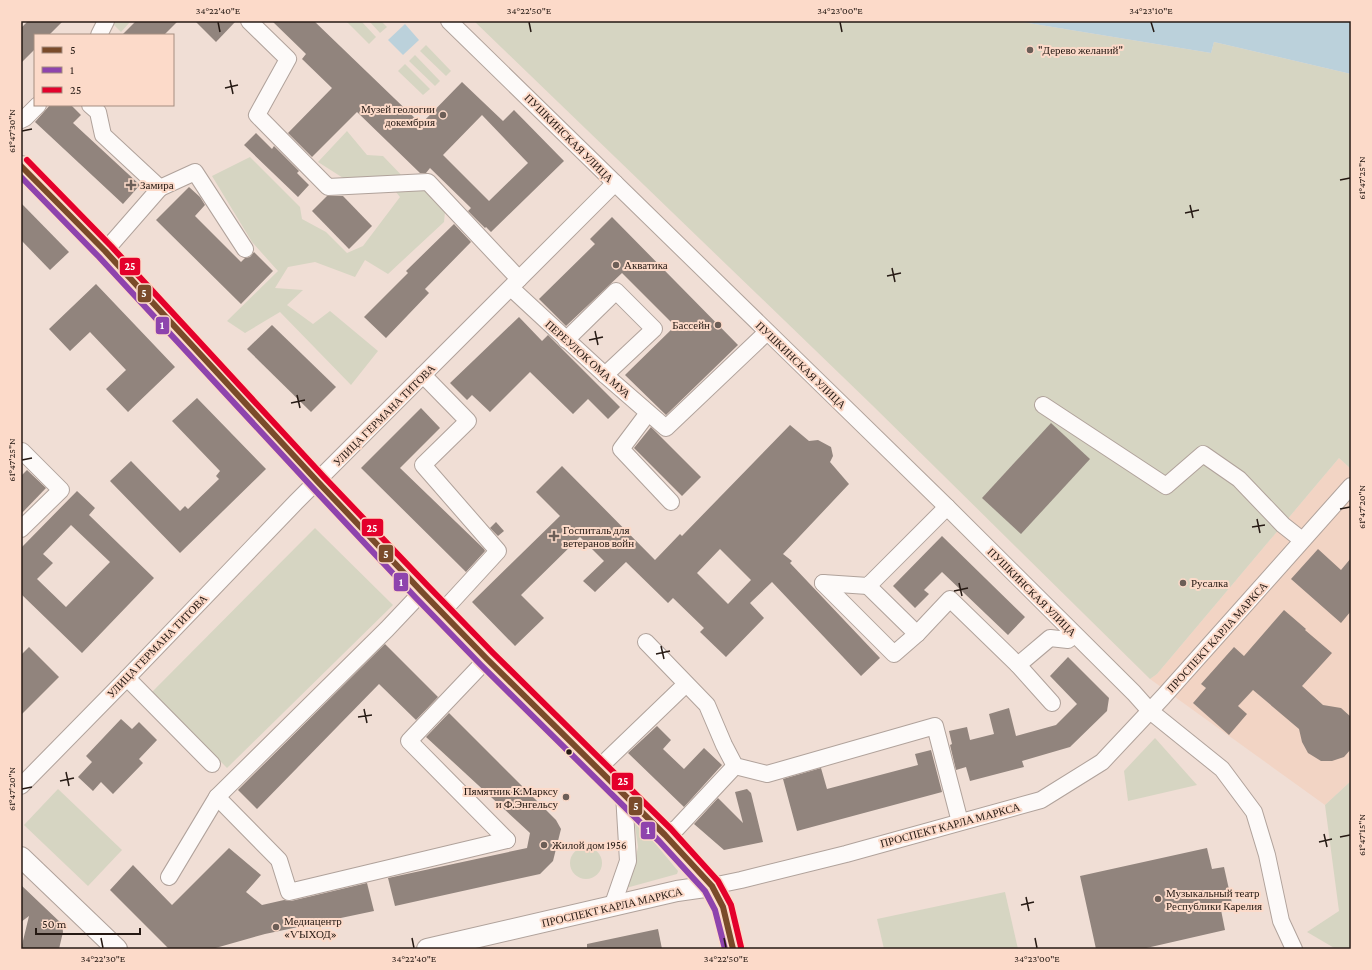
<svg xmlns="http://www.w3.org/2000/svg" width="1372" height="970" viewBox="0 0 1372 970" font-family="'Crimson Pro',serif">
  <rect width="100%" height="100%" fill="#f0ded5"/>
  <polygon fill="#f2d4c4" points="1339,458 1351,469 1351,781 1325,805 1150,679 1157,674"/>
  <g fill="#d6d5c2">
    <polygon points="112,21 131,21 121,32 111,22"/>
    <polygon points="346,21 361,21 376,37 369,44"/>
    <polygon points="369,21 381,21 387,27 380,33"/>
    <polygon points="474,21 1016,21 1211,53 1214,42 1351,74 1351,469 1339,458 1157,674 1150,679 872,405"/>
    <polygon points="426,45 451,71 446,76 420,51"/>
    <polygon points="415,55 440,81 435,86 409,61"/>
    <polygon points="405,64 430,89 423,95 398,71"/>
    <polygon points="347,131 367,155 383,156 408,182 446,202 444,222 388,274 365,260 355,277 315,262 288,267 275,288 303,290 287,305 313,324 330,311 378,351 351,385 280,312 245,333 227,321 278,271 252,242 212,176 250,157 300,207 302,219 326,232 347,253 363,246 400,197 388,182 351,183 318,162"/>
    <polygon points="315,528 393,605 227,768 152,692"/>
    <polygon points="1155,738 1197,785 1128,801 1124,771"/>
    <polygon points="1351,781 1351,949 1336,949 1307,932 1339,911 1325,805"/>
    <polygon points="58,789 122,850 88,886 24,825"/>
    <polygon points="634,818 678,871 677,874 626,888 633,870 638,847"/>
    <circle cx="586" cy="863" r="16"/>
    <polygon points="1005,892 1018,949 884,949 877,919"/>
  </g>
  <g fill="#bbd1db">
    <polygon points="1016,21 1351,21 1351,74 1214,42 1211,53"/>
    <polygon points="405,24 419,40 403,55 388,40"/>
  </g>
  <g fill="#91847d" fill-rule="evenodd">
    <polygon points="28,21 63,21 49,35 35,35 35,49 21,63 21,28"/>
    <polygon points="136,21 178,21 164,35 122,35"/>
    <polygon points="195,21 236,21 216,42"/>
    <path d="M272 21H314L421 124 462 82 503 121 514 110 564 161 491 232 486 227 485 228 468 211 471 208 430 168 426 173H420L357 112 312 157 288 133 332 88 302 59 306 54ZM482 115 528 163 489 201 443 155Z"/>
    <polygon points="50,105 71,105 81,115 73,123 140,185 123,204 35,122"/>
    <polygon points="256,133 272,149 274,146 299,171 297,173 309,185 298,197 244,145"/>
    <polygon points="189,187 200,197 205,205 195,216 241,262 245,258 250,257 254,252 273,271 241,304 156,220"/>
    <polygon points="327,196 343,196 372,226 349,249 312,211"/>
    <polygon points="21,203 69,252 50,270 21,240"/>
    <polygon points="612,217 738,345 666,415 625,375 675,326 622,273 566,326 539,299 595,244 590,239"/>
    <polygon points="454,224 471,242 425,289 429,293 386,338 364,317 408,273 406,271"/>
    <polygon points="96,284 175,367 128,412 106,389 126,370 90,332 70,351 49,329"/>
    <polygon points="519,317 542,341 548,335 620,407 608,419 588,399 573,414 530,372 490,412 472,395 467,400 450,383"/>
    <polygon points="272,325 336,387 311,412 247,349"/>
    <polygon points="197,398 266,469 180,553 110,481 131,461 180,511 185,506 188,509 219,479 216,476 220,471 172,421"/>
    <polygon points="421,408 440,428 400,468 484,549 485,551 466,572 361,468"/>
    <polygon points="1051,423 1090,459 1021,534 982,498"/>
    <path d="M790 425 809 441 818 440 831 447 833 456 830 462 849 484 783 554 792 561 790 563 880 658 861 676 772 582 750 603 764 618 726 657 700 632 704 628 673 598 668 603 626 562 595 592 583 581 604 561 580 537 521 595 544 618 515 646 472 602 560 516 536 492 562 466 655 560 680 534 682 536ZM720 549 751 580 728 604 697 573Z"/>
    <polygon points="651,427 701,477 682,496 634,448"/>
    <polygon points="27,470 46,488 21,514 21,476"/>
    <path d="M77 491 95 508 89 515 154 578 82 653 21 594V548ZM71 525 110 562 66 607 37 579 53 563 43 554Z"/>
    <polygon points="496,522 504,531 498,536 490,528"/>
    <polygon points="942,536 1025,617 1008,635 942,572 924,590 929,594 915,608 893,586"/>
    <polygon points="1318,549 1341,570 1351,558 1351,611 1341,623 1291,579"/>
    <polygon points="1284,610 1306,629 1305,630 1332,653 1302,686 1323,705 1341,708 1351,717 1351,749 1344,757 1332,761 1321,761 1308,753 1302,742 1299,729 1253,690 1238,706 1247,714 1229,735 1193,703 1206,688 1201,684 1234,647 1244,656"/>
    <polygon points="385,644 438,697 416,720 379,684 257,809 238,790"/>
    <polygon points="29,647 59,677 21,715 21,655"/>
    <polygon points="1068,657 1109,698 1107,711 1070,747 1022,761 1024,767 970,781 966,767 956,770 950,745 952,744 949,731 967,727 970,740 994,734 989,714 1009,708 1016,736 1056,725 1077,704 1050,676"/>
    <polygon points="449,713 556,820 561,829 553,861 540,874 395,906 388,878 527,848 530,833 426,737"/>
    <polygon points="121,719 132,729 139,722 157,740 139,759 143,763 113,794 101,782 93,791 78,777 92,762 86,756"/>
    <polygon points="657,726 671,740 663,749 684,769 704,748 722,765 684,807 628,753"/>
    <polygon points="931,750 942,792 797,831 783,779 821,768 827,789 918,765 915,754"/>
    <polygon points="747,789 751,793 763,842 724,850 694,824 718,798 743,823 735,792"/>
    <polygon points="229,848 261,875 246,892 262,905 284,900 291,901 367,883 374,911 265,934 212,949 169,949 110,890 133,865 172,905"/>
    <polygon points="1207,848 1212,869 1224,867 1232,903 1220,905 1225,930 1142,949 1096,949 1080,876"/>
    <polygon points="21,885 62,924 63,932 59,949 21,949 29,916 21,922"/>
    <polygon points="658,929 662,949 587,949 587,944"/>
  </g>
  <g fill="none" stroke-linecap="round" stroke-linejoin="round">
    <defs>
      <g id="minor">
        <polyline points="249,21 288,59 257,115 328,187 428,182 519,279"/>
        <polyline points="449,21 947,507 1134,693 1150,711 1222,769 1254,812 1267,855 1281,921 1294,949"/>
        <polyline points="99,35 106,21"/>
        <polyline points="90,105 98,112 103,135 160,188 105,251"/>
        <polyline points="21,120 25,118 38,105"/>
        <polyline points="160,188 195,172 245,249"/>
        <polyline points="511,288 605,375 666,428 767,332"/>
        <polyline points="566,340 616,291 654,329 605,375"/>
        <polyline points="423,375 468,421 423,465 498,551 442,612"/>
        <polyline points="1043,405 1166,486 1203,454 1239,479 1283,525 1302,540"/>
        <polyline points="648,413 621,449 671,502"/>
        <polyline points="21,452 22,451 61,490 21,529"/>
        <polyline points="823,583 894,654 917,634 950,599 1018,665 1052,703"/>
        <polyline points="823,583 868,586 947,507"/>
        <polyline points="868,586 917,634"/>
        <polyline points="646,642 707,705 724,745 735,766 767,774 935,726 960,822"/>
        <polyline points="487,659 409,741 507,840"/>
        <polyline points="1018,665 1050,638 1068,640 1074,634"/>
        <polyline points="127,678 212,764"/>
        <polyline points="608,759 686,684"/>
        <polyline points="21,786 127,678 296,502 615,183"/>
        <polyline points="217,797 279,860 289,892 507,840"/>
        <polyline points="665,835 677,828 735,766"/>
        <polyline points="169,877 217,797 387,629 422,592"/>
        <polyline points="712,886 741,880 846,854 1041,800 1102,762 1163,697 1351,486"/>
        <polyline points="612,907 628,861 624,794"/>
      </g>
      <g id="major">
        <polyline points="21,166 105,251 318,482 422,592 487,659 665,835 712,886 723,907 733,949"/>
        <polyline points="21,857 117,949"/>
        <polyline points="427,949 677,891 712,886"/>
      </g>
    </defs>
    <use href="#minor" stroke="#b0a29b" stroke-width="18"/>
    <use href="#major" stroke="#b0a29b" stroke-width="22"/>
    <use href="#minor" stroke="#fdfaf9" stroke-width="16"/>
    <use href="#major" stroke="#fdfaf9" stroke-width="20"/>
    <defs>
      <polyline id="bus-1" points="21,166 105,251 318,482 422,592 487,659 665,835 712,886 723,907 733,949"/>
      <polyline id="bus-2" points="21,177 99,257 312,487 416,598 481,665 659,841 705,891 715,910 725,949"/>
      <polyline id="bus-3" points="27,160 111,246 324,477 428,586 493,653 671,829 718,881 731,905 741,947"/>
    </defs>
    <use href="#bus-1" stroke="#fcdac9" stroke-width="9"/>
    <use href="#bus-2" stroke="#fcdac9" stroke-width="9"/>
    <use href="#bus-3" stroke="#fcdac9" stroke-width="9"/>
    <use href="#bus-1" stroke="#7a4b2a" stroke-width="6"/>
    <use href="#bus-2" stroke="#8e44ad" stroke-width="6"/>
    <use href="#bus-3" stroke="#e4002b" stroke-width="6"/>
  </g>
  <path fill="none" stroke="#251913" stroke-width="1.5" d="M218 22 220 32M529 22 531 32M840 22 842 32M1151 22 1154 32M230 80 233 94M225 88 238 85M22 131 32 129M1340 180 1350 178M1190 205 1193 218M1185 213 1199 210M892 268 895 282M887 276 901 273M595 331 598 345M589 340 603 337M297 395 300 408M291 403 305 400M22 460 32 458M1340 509 1350 507M1257 519 1260 533M1252 527 1265 525M959 583 962 596M954 591 968 588M661 646 664 659M656 654 670 651M364 709 367 723M358 717 372 715M66 772 69 786M60 781 74 778M22 789 32 787M1324 834 1327 847M1340 837 1350 835M1319 842 1332 839M1026 897 1029 911M1021 905 1034 902M101 938 103 948M412 938 414 948M724 938 726 948M1035 938 1037 948"/>
  <g fill="#6c5e57" stroke="#fcdac9" stroke-width="1.5">
    <circle cx="1030" cy="50" r="4"/>
    <circle cx="443" cy="115" r="4"/>
    <path d="M129 179h4v4h4v4h-4v4h-4v-4h-4v-4h4z"/>
    <circle cx="616" cy="265" r="4"/>
    <circle cx="718" cy="325" r="4"/>
    <path d="M552 530h4v4h4v4h-4v4h-4v-4h-4v-4h4z"/>
    <circle cx="1183" cy="583" r="4"/>
    <circle cx="566" cy="797" r="4"/>
    <circle cx="544" cy="845" r="4"/>
    <circle cx="1158" cy="899" r="4"/>
    <circle cx="276" cy="927" r="4"/>
  </g>
  <circle fill="#251913" stroke="#fcdac9" stroke-width="1.5" cx="569" cy="752" r="3.5"/>
  <g text-anchor="middle" stroke-width="4" stroke-linejoin="round" paint-order="stroke">
    <g font-size="11" fill="#251913" stroke="#fcdac9" text-anchor="start">
      <text x="1038" y="54">"Дерево желаний"</text>
      <text x="435" y="113" text-anchor="end">Музей геологии<tspan x="435" dy="13">докембрия</tspan></text>
      <text x="140" y="189">Замира</text>
      <text x="624" y="269">Акватика</text>
      <text x="710" y="329" text-anchor="end">Бассейн</text>
      <text x="563" y="534">Госпиталь для<tspan x="563" dy="13">ветеранов войн</tspan></text>
      <text x="1191" y="587">Русалка</text>
      <text x="558" y="795" text-anchor="end">Пямятник К.Марксу<tspan x="558" dy="13">и Ф.Энгельсу</tspan></text>
      <text x="552" y="849">Жилой дом 1956</text>
      <text x="1166" y="897">Музыкальный театр<tspan x="1166" dy="13">Республики Карелия</tspan></text>
      <text x="284" y="925">Медиацентр<tspan x="284" dy="13">«ѴЫХОД»</tspan></text>
    </g>
    <g font-size="11" fill="#251913" stroke="#fcdac9">
      <text transform="translate(569 138) rotate(45)" y="4">ПУШКИНСКАЯ УЛИЦА</text>
      <text transform="translate(588 359) rotate(42)" y="4">ПЕРЕУЛОК ОМА МУА</text>
      <text transform="translate(801 365) rotate(44)" y="4">ПУШКИНСКАЯ УЛИЦА</text>
      <text transform="translate(384 415) rotate(-45)" y="4">УЛИЦА ГЕРМАНА ТИТОВА</text>
      <text transform="translate(1032 592) rotate(45)" y="4">ПУШКИНСКАЯ УЛИЦА</text>
      <text transform="translate(1217 637) rotate(-48)" y="4">ПРОСПЕКТ КАРЛА МАРКСА</text>
      <text transform="translate(157 646) rotate(-46)" y="4">УЛИЦА ГЕРМАНА ТИТОВА</text>
      <text transform="translate(950 825) rotate(-15)" y="4">ПРОСПЕКТ КАРЛА МАРКСА</text>
      <text transform="translate(612 907) rotate(-13)" y="4">ПРОСПЕКТ КАРЛА МАРКСА</text>
    </g>
  </g>
  <g stroke="#fcdac9" stroke-width="1.5">
    <rect x="119" y="257" width="22" height="19" rx="4" fill="#e4002b"/>
    <rect x="137" y="284" width="15" height="19" rx="4" fill="#7a4b2a"/>
    <rect x="155" y="316" width="15" height="19" rx="4" fill="#8e44ad"/>
    <rect x="361" y="518" width="23" height="19" rx="4" fill="#e4002b"/>
    <rect x="378" y="544" width="16" height="19" rx="4" fill="#7a4b2a"/>
    <rect x="393" y="572" width="16" height="20" rx="4" fill="#8e44ad"/>
    <rect x="611" y="772" width="23" height="19" rx="4" fill="#e4002b"/>
    <rect x="628" y="796" width="15" height="20" rx="4" fill="#7a4b2a"/>
    <rect x="640" y="821" width="16" height="19" rx="4" fill="#8e44ad"/>
  </g>
  <g font-size="11" text-anchor="middle" font-weight="bold" fill="#fff">
    <text x="130" y="270">25</text>
    <text x="144" y="297">5</text>
    <text x="162" y="329">1</text>
    <text x="372" y="532">25</text>
    <text x="386" y="558">5</text>
    <text x="401" y="586">1</text>
    <text x="623" y="785">25</text>
    <text x="636" y="810">5</text>
    <text x="648" y="834">1</text>
  </g>
  <rect width="1372" height="970" fill="none" stroke="#fcdac9" stroke-width="44"/>
  <rect x="34" y="34" width="140" height="72" fill="#fcdac9" stroke="#a68d80"/>
  <rect x="42" y="47" width="20" height="6" fill="#7a4b2a" stroke="#a68d80"/>
  <text x="70" y="54" font-size="12" fill="#251913">5</text>
  <rect x="42" y="67" width="20" height="6" fill="#8e44ad" stroke="#a68d80"/>
  <text x="70" y="74" font-size="12" fill="#251913">1</text>
  <rect x="42" y="87" width="20" height="6" fill="#e4002b" stroke="#a68d80"/>
  <text x="70" y="94" font-size="12" fill="#251913">25</text>
  <path d="M36 928v6h104v-6" fill="none" stroke="#251913" stroke-width="2"/>
  <text x="42" y="928" font-size="12" fill="#251913" stroke="#fcdac9" stroke-width="3" paint-order="stroke">50 m</text>
  <rect x="22" y="22" width="1328" height="926" fill="none" stroke="#251913" stroke-width="1.5"/>
  <g font-size="10" text-anchor="middle" fill="#251913">
    <text x="218" y="14">34°22'40"E</text>
    <text x="529" y="14">34°22'50"E</text>
    <text x="840" y="14">34°23'00"E</text>
    <text x="1151" y="14">34°23'10"E</text>
    <text transform="translate(11 131) rotate(-90)" y="4">61°47'30"N</text>
    <text transform="translate(1361 178) rotate(-90)" y="4">61°47'25"N</text>
    <text transform="translate(11 460) rotate(-90)" y="4">61°47'25"N</text>
    <text transform="translate(1361 507) rotate(-90)" y="4">61°47'20"N</text>
    <text transform="translate(11 789) rotate(-90)" y="4">61°47'20"N</text>
    <text transform="translate(1361 835) rotate(-90)" y="4">61°47'15"N</text>
    <text x="103" y="962">34°22'30"E</text>
    <text x="414" y="962">34°22'40"E</text>
    <text x="726" y="962">34°22'50"E</text>
    <text x="1037" y="962">34°23'00"E</text>
  </g>
</svg>
